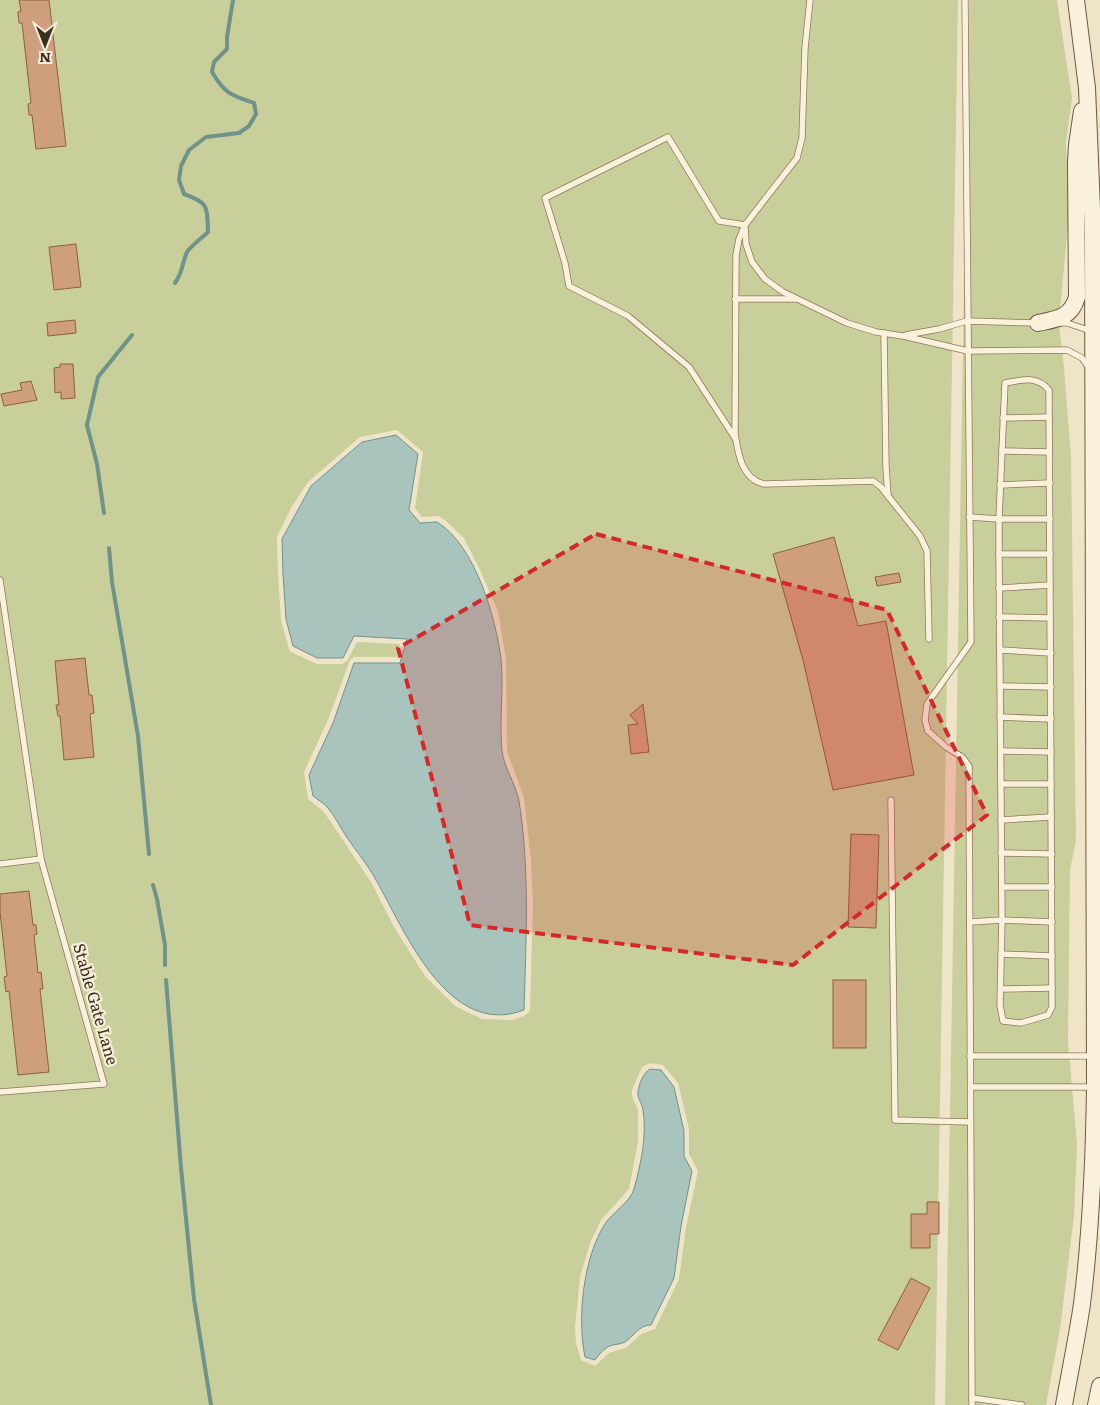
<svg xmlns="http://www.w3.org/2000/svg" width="1100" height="1405" viewBox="0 0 1100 1405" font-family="Literata,serif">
  <rect width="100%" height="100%" fill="#f0e4c8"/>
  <g fill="#c9cf9b" fill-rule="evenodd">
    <path d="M0 0H958L935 1405H0ZM397 430 423 452 415 508 422 517 438 516 445 520 464 538 479 568 498 611 506 660 507 751 524 798 531 859 533 902 530 1010 526 1015 512 1020 482 1019 455 1006 425 976 394 927 371 882 324 812 308 799 304 772 328 720 350 660 354 657H397L400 644 357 642 347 661 342 664H317L291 652 289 649 281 620 278 575 277 537 291 508 308 482 360 437ZM650 1063 663 1065 678 1083 689 1129V1154L698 1171 686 1227 679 1279 655 1329 641 1334 627 1347 609 1353 595 1366 581 1360 576 1343 575 1327 580 1277 590 1243 601 1220 629 1189 638 1142V1110L632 1096V1090L642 1067Z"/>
    <polygon points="969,0 1057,0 1072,98 1066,142 1069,214 1060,310 1031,317 1033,331 1059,325 1064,367 1071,457 1076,841 1070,870 1068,1041 1077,1145 1074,1216 1060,1329 1046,1405 945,1405"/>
  </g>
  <g fill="#a9c4bc" stroke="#6f938a">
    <path d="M396 435 418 454 409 510 420 523 437 522C475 545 496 618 501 659 504 689 499 720 502 751 504 768 516 784 519 801 530 870 526 940 524 1010 448 1039 405 931 376 880 368 865 356 851 346 836 340 827 335 816 328 808 324 803 318 800 313 796L309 775 333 723 354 663H400L407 639 354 636 343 658H317L293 646 286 619 283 574 282 539 311 486 362 442Z"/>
    <path d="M650 1069 661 1070 674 1087 684 1131V1156L692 1171 681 1226 674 1278 651 1325C639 1325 634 1336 625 1342 619 1345 611 1344 606 1348 602 1351 598 1356 595 1360L585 1357C577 1319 583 1258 605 1224 612 1213 631 1201 634 1189 641 1164 647 1135 643 1110 642 1103 637 1098 638 1092 639 1084 643 1073 650 1069Z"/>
  </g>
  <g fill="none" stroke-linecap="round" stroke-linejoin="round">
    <g stroke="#6f938a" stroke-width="4">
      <path d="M175 283C183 272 182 263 187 252 189 248 203 237 208 232 207 206 209 203 184 194L179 180 181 166 189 150 206 137 239 133 249 126 256 114 254 103C231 95 225 94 212 72L214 62 227 49V37L233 0"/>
      <polyline points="104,513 97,464 87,425 98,377 132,335"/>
      <polyline points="109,548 112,582 138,736 149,854"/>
      <polyline points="153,885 157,899 165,945 165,965"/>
      <polyline points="166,980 181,1168 194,1299 211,1405"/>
    </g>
  </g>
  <g fill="#cf9f7d" stroke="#8d5f41">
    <polygon points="19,0 49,0 66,146 36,149 32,115 29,115 28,104 31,103 22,23 19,23 18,12 21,11"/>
    <polygon points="76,244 81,287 54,290 49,247"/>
    <polygon points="75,320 76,333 48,336 47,323"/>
    <polygon points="60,364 73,364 75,398 61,399 61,392 55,393 54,368 60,367"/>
    <polygon points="31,381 37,400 4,406 1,394 22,390 20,383"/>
    <polygon points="834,537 858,626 886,621 914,775 833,790 803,660 773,554"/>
    <polygon points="899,573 901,582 877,586 875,577"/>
    <polygon points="85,658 89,695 92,695 94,713 90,714 94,757 64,760 60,716 58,716 56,705 59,705 55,661"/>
    <polygon points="643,704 649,752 631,754 628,725 638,724 630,715"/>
    <polygon points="851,834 879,835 876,928 848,927"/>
    <polygon points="29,891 33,925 36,925 37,934 34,935 38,973 41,972 43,989 40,989 49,1072 18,1075 9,991 6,992 4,977 7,976 0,912 0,894"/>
    <rect x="833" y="980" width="33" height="68"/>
    <polygon points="927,1202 939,1202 939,1234 930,1234 930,1248 911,1248 911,1214 927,1214"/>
    <polygon points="911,1278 930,1288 898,1350 878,1340"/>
  </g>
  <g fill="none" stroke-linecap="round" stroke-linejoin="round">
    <defs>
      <g id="service">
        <path d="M810 0 805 48 802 138 797 158 745 225 739 239 736 255 735 434C738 454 742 479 764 484L873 481 881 487 888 496"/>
        <polyline points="965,0 971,642 927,704 925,720 928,731 946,747 962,757 969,766 972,1405"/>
        <polyline points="745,228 746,244 752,262 765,279 783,292 847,323 876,332 903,336 968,351 1067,350 1082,358 1089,368"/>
        <polyline points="735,299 796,299"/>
        <polyline points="1059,323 1067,323 1091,331"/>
        <polyline points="884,333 886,467 888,496 920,536 927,551 929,639"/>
        <polyline points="906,335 939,329 967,321 1037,323"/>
        <polyline points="1003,418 1049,417"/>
        <polyline points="735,438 689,367 628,316 569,286 565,263 545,198 668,137 719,221 745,225"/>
        <polyline points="1002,451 1049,452"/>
        <polyline points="1000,485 1050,483"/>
        <path d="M969 517 999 519 1005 383C1022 380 1037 375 1049 390L1052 1007 1048 1015 1021 1023 1003 1021 1000 1005 1002 920 970 922"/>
        <polyline points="1050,519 999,519 999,554 1002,920 1052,922"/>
        <polyline points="999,554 1050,554"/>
        <polyline points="0,580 41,859"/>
        <polyline points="999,588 1050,585"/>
        <polyline points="999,617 1050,618"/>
        <polyline points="1000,650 1051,653"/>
        <polyline points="1000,686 1051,687"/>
        <polyline points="1000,717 1051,719"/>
        <polyline points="1001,751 1051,752"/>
        <polyline points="1001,784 1051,784"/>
        <polyline points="891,800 895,1120 970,1122"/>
        <polyline points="1001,820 1051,817"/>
        <polyline points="1001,853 1052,854"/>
        <polyline points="0,864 41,859 104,1084 0,1092"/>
        <polyline points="1002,887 1052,887"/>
        <polyline points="1001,954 1052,956"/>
        <polyline points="1001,989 1052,988"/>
        <polyline points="970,1056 1093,1056"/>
        <polyline points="972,1087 1094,1087"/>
        <polyline points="972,1398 1022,1405"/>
      </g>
      <g id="secondary">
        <path d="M1038 323C1057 319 1071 318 1077 297L1076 163 1077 145 1082 111"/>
        <path d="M1064 1405C1070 1371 1077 1338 1082 1304 1091 1232 1094 1159 1095 1087L1093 233 1087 88 1076 0"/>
        <polyline points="1096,1405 1100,1386"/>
      </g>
    </defs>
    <use href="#service" stroke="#8d765c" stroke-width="7"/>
    <use href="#secondary" stroke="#6f573f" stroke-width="18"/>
    <use href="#service" stroke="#faf1dc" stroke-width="5.5"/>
    <use href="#secondary" stroke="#faf1dc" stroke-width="16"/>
  </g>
  <path fill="#d62828" fill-opacity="0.2" stroke="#d62828" stroke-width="4" stroke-dasharray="10 6" stroke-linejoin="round" d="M596 534 887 610 987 815 793 965 470 925 398 648Z"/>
  <g text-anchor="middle" stroke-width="4.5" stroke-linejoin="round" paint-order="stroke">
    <g font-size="16" fill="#3d2e20" stroke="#f7eed8">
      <text transform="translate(96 1004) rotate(74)" y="6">Stable Gate Lane</text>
    </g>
  </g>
  <g transform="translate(45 45) rotate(180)" stroke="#f7eed8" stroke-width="4" paint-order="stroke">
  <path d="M0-4L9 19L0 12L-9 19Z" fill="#3d2e20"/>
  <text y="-8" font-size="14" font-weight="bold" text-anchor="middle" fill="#3d2e20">N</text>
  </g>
</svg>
